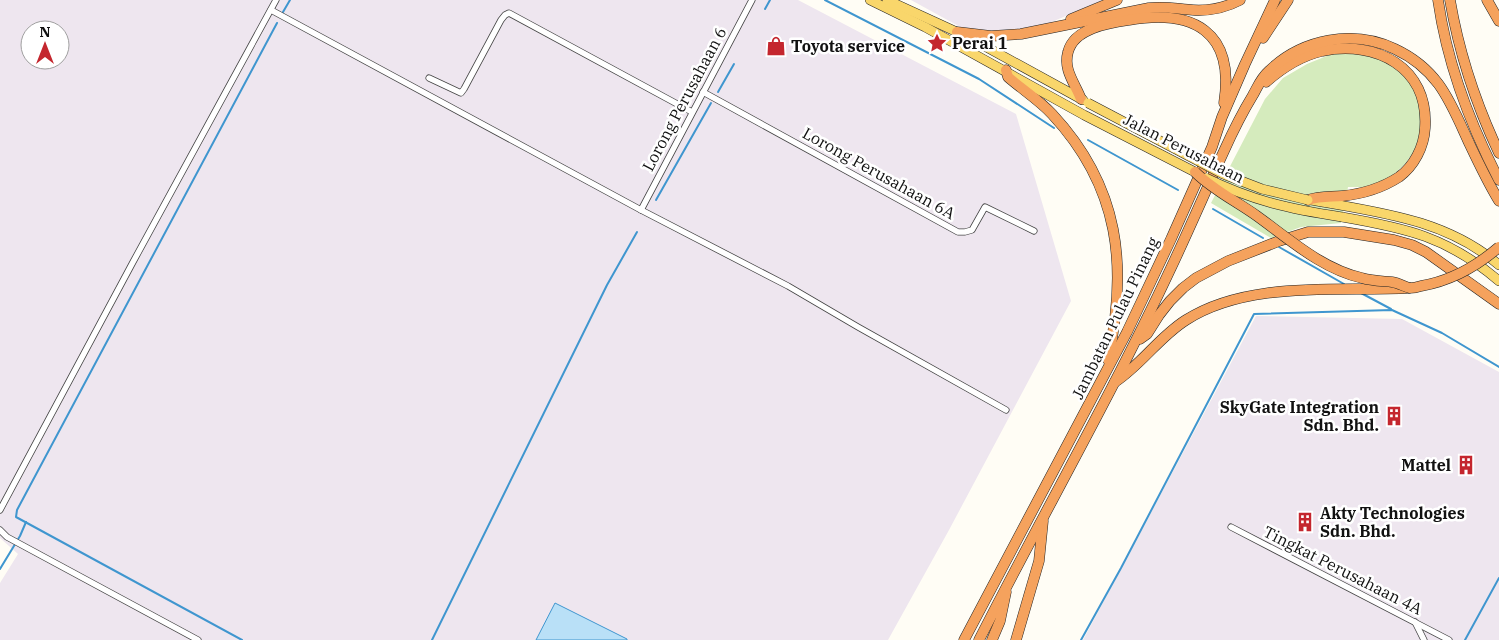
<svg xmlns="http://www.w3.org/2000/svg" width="1499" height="640" viewBox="0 0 1499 640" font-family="'IBM Plex Serif',serif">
  <rect width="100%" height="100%" fill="#fffdf5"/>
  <g fill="#eee6ef" fill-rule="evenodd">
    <path d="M0 0H798L1016 114 1071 301 949 530 888 640H0V583L18 554 0 538ZM30 30H60V60H30Z"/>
    <polygon points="911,0 1103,0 1047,24 1005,32 962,28"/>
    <polygon points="1256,316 1402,319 1499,372 1499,640 1083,640"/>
  </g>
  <polygon fill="#d5ebbd" points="1366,52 1382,56 1407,76 1421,104 1420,136 1414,151 1405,164 1393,175 1379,182 1364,187 1348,187 1341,223 1301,227 1271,238 1211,203 1265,99 1283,78 1307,64 1334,53"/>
  <polygon fill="#b9e0f7" stroke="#3f96cf" points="555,603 627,639 627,640 536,640"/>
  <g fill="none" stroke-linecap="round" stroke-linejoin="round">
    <g stroke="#3f96cf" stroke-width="2">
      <polyline points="825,0 979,79 1054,128"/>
      <polyline points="765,9 770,0"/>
      <polyline points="283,12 290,0"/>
      <polyline points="718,92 734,64"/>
      <polyline points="1088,140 1178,190"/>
      <polyline points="656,200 711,103"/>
      <polyline points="1213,209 1263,238"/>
      <polyline points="1279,247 1344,284"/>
      <polyline points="1361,293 1391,309"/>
      <polyline points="0,569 20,536 26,522"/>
      <polyline points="242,640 16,517 17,510 277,23"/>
      <polyline points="432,640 607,285 637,232"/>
      <polyline points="1081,640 1121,568 1254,314 1392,310 1442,333 1499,367"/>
      <polyline points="1465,640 1499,578"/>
    </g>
    <defs>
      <g id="street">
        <polyline points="271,10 641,210 788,286 858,327 1006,410"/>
        <polyline points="429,78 461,93 464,89 501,20 505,15 509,13 692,112"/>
        <polyline points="703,92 958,232 965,232 972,230 985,207 1034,231"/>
        <polyline points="641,210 752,0"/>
        <polyline points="0,510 133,262 276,0"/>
        <polyline points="1231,527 1449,640"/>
        <polyline points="0,530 7,537 198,640"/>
        <polyline points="1415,622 1424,640"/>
      </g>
      <g id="primary">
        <polyline points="870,0 925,27 1084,115 1195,172"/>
        <polyline points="887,0 970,38 1083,100"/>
        <path d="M1311 200C1377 212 1446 219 1499 265"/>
        <path d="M1342 217C1406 228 1448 237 1499 281"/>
      </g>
      <g id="highway">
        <path d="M1438 0C1447 63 1470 124 1499 180"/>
        <path d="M1450 0C1459 53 1476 104 1499 153"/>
        <polyline points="1487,0 1499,21"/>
        <polyline points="1071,19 1117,0"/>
        <path d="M957 32 991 36 1021 34 1149 8C1165 6 1178 9 1193 10 1210 11 1225 8 1240 0"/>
        <polyline points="1263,38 1288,0"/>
        <path d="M1006 70 1008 77C1023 90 1039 100 1052 114 1120 187 1128 266 1108 360"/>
        <path d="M1266 82C1282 68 1300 56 1322 51 1376 40 1429 67 1425 128 1424 147 1414 166 1399 177 1382 188 1362 194 1342 196 1330 197 1319 196 1308 200"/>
        <path d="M1081 99C1075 83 1063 70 1068 52 1074 28 1109 23 1129 20 1194 9 1235 32 1224 103"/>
        <polyline points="1140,339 1147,334 1159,315 1170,301 1183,288 1196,278 1228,261 1279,241 1308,232 1344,232 1394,240 1412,245 1426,252 1499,304"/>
        <path d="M1115 382C1142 364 1159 337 1186 320 1249 280 1337 292 1409 288"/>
        <polyline points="964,640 1127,332 1171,239 1212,147 1222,117 1245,64 1275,0"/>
        <path d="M979 640C1042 516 1111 396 1170 270 1189 230 1206 190 1224 151 1233 131 1242 113 1253 95 1258 86 1261 78 1269 71 1302 39 1353 29 1395 49 1440 70 1451 104 1470 145 1479 164 1488 183 1499 201"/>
        <polyline points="992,640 1000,621 1006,592"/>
        <polyline points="1016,640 1039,561 1043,521"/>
      </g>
    </defs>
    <use href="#street" stroke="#444" stroke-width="7"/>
    <use href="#primary" stroke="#222" stroke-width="10"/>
    <use href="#highway" stroke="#222" stroke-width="11"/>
    <use href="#street" stroke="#fff" stroke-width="5.5"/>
    <use href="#primary" stroke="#f9d66b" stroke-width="9"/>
    <use href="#highway" stroke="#f5a25d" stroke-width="10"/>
    <defs>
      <g id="primary-bridge">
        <polyline points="1088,103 1223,174 1262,189 1308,200"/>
        <path d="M1206 178C1253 201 1290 209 1342 217"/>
      </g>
      <path id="highway-bridge" d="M1195 172C1213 190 1236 201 1257 216 1289 239 1322 269 1362 278 1372 281 1382 281 1392 282 1399 283 1405 287 1410 288 1413 288 1418 287 1421 286 1450 281 1477 266 1499 247"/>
    </defs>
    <use href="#primary-bridge" stroke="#222" stroke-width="10" stroke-linecap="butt"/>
    <use href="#highway-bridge" stroke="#222" stroke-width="11" stroke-linecap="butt"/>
    <use href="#primary-bridge" stroke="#f9d66b" stroke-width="9"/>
    <use href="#highway-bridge" stroke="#f5a25d" stroke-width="10"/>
  </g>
  <defs>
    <symbol id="sight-bare" viewBox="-9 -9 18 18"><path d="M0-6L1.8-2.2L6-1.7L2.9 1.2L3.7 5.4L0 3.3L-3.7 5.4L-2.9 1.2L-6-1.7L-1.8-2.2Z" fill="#c4262e" stroke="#fff" stroke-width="2.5" paint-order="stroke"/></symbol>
    <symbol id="shop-bare" viewBox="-9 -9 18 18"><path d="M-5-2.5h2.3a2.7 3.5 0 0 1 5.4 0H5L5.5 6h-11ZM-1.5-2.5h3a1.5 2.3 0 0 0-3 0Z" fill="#c4262e" stroke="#fff" stroke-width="2.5" paint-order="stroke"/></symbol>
    <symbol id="building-bare" viewBox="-9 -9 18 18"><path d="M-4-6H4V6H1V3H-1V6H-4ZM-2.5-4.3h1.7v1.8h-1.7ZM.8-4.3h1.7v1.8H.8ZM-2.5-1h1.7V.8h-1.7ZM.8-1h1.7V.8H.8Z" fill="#c4262e" stroke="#fff" stroke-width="2.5" paint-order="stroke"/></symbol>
  </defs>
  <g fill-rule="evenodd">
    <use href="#sight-bare" x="923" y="29" width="28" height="28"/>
    <use href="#shop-bare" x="762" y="32" width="28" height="28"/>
    <use href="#building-bare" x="1380" y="402" width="28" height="28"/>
    <use href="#building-bare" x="1452" y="451" width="28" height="28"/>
    <use href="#building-bare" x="1291" y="508" width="28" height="28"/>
  </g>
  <g text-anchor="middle" stroke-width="5" stroke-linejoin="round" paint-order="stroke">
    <g font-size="16" font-weight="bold" fill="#111" stroke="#fff" text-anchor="start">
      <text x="952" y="49">Perai 1</text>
      <text x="791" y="52">Toyota service</text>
      <text x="1379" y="413" text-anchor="end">SkyGate Integration<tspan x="1379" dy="18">Sdn. Bhd.</tspan></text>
      <text x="1451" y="471" text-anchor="end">Mattel</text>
      <text x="1320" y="519">Akty Technologies<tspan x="1320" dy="18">Sdn. Bhd.</tspan></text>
    </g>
    <g font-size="16" fill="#111" stroke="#fff">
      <text transform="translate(684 99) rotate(-62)" y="6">Lorong Perusahaan 6</text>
      <text transform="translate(1184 148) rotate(27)" y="6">Jalan Perusahaan</text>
      <text transform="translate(879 173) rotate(29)" y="6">Lorong Perusahaan 6A</text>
      <text transform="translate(1115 318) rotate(-64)" y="6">Jambatan Pulau Pinang</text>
      <text transform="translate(1343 570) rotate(27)" y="6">Tingkat Perusahaan 4A</text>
    </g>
  </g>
  <g transform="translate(45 45)"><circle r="24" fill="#ffffff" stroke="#a0a0a0"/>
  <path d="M0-4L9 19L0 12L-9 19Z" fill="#c4262e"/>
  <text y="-8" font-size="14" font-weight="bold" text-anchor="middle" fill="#111111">N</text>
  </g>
</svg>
